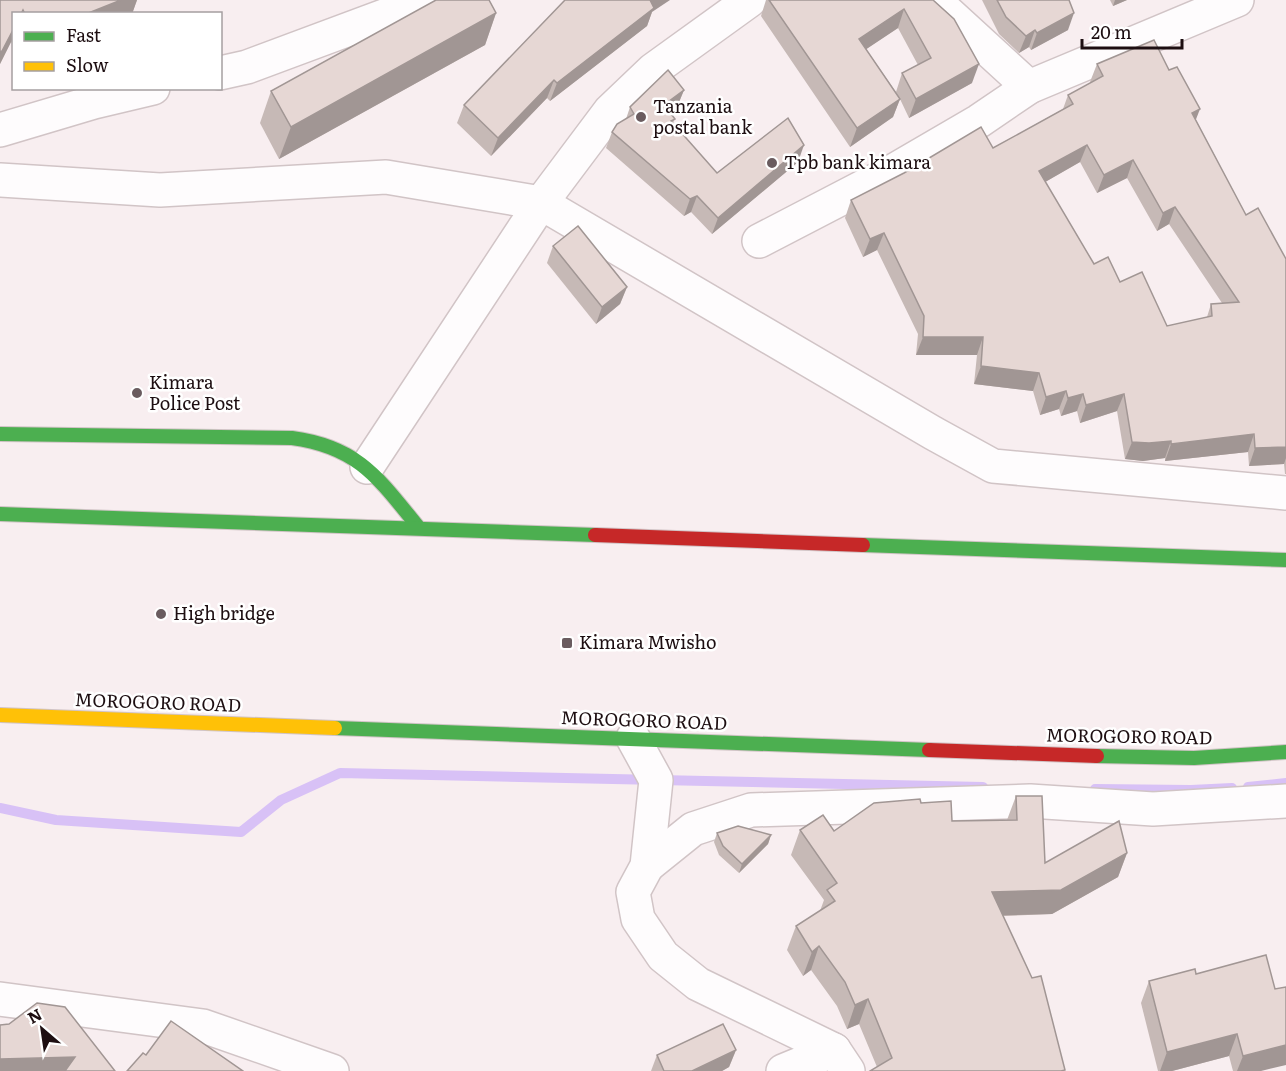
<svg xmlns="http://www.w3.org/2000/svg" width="1286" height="1071" viewBox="0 0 1286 1071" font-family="Literata,serif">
  <rect width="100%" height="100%" fill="#f8eef0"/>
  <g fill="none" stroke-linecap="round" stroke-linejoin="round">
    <g stroke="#d8c1f6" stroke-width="10">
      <polyline points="1248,787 1286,783"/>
      <polyline points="1095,789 1191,790 1232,788"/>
      <polyline points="0,808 56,820 241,832 281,800 340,773 983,787"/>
    </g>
    <defs>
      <g id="street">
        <polyline points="934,0 1029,87"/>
        <polyline points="220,73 247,67 427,0"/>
        <polyline points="0,130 94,102 153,88"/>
        <polyline points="0,180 160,190 386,177 541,203 933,433 993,466 1286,493"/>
        <polyline points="759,241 888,174 979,121 1029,87 1237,0"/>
        <polyline points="367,467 541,203 610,111 653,70 750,0"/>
        <polyline points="633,738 656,780 647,866 633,892 638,919 663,956 698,984 834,1050 848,1071"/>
        <polyline points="647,866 693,829 751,810 1030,801 1153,809 1286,801"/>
        <polyline points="0,999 203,1026 332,1071"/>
        <polyline points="783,1071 834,1050"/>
      </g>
      <g id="fast">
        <path d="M0 434 292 438C359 447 379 479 419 528"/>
        <polyline points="0,514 595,535"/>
        <polyline points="863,545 1286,560"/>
        <polyline points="335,728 929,750"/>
        <polyline points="1097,756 1194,758 1286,752"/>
      </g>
      <polyline id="slow" points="0,715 335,728"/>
      <g id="jam">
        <polyline points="595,535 863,545"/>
        <polyline points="929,750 1097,756"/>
      </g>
    </defs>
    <use href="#street" stroke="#d1c4c6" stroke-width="36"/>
    <use href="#fast" stroke="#d1c4c6" stroke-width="16"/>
    <use href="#slow" stroke="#d1c4c6" stroke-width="16"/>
    <use href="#jam" stroke="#d1c4c6" stroke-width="16"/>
    <use href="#street" stroke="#fefcfd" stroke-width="33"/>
    <use href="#fast" stroke="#4caf50" stroke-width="14"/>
    <use href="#slow" stroke="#ffc107" stroke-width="14"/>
    <use href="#jam" stroke="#c62828" stroke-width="14"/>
  </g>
  <g fill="#c6b9b6" fill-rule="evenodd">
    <polygon points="0,0 137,0 132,14 14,14 14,45 11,42 0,64"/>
    <path d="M766 0H933L972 83 909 118 900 99 893 117 850 147 761 16ZM898 28 918 65 902 73 896 92 866 49Z"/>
    <polygon points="982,0 1069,0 1068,30 1031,50 1029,47 1019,53 999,34"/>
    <polygon points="1110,0 1127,0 1113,6"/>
    <polygon points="652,12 647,26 550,101 547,98 491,156 457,123 464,105"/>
    <polygon points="496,13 485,45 279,159 260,123 271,91"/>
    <path d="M1097 64 1196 120 1246 215 1286 259V474H1285L1284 464 1249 466 1248 452 1165 461V458L1143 461 1125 459 1117 411 1080 423 1077 411 1061 416 1059 409 1040 415 1033 391 974 384 977 355H916L918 334 877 250 863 257 845 218 851 200 993 148 1063 109 1068 95 1091 83 1090 82ZM1080 162 1097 193 1127 178 1157 231 1169 224 1222 303 1211 304 1207 317 1167 326 1120 282 1094 264 1045 182Z"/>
    <polygon points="684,90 677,107 670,113 675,119 673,123 717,173 798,162 712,234 691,212 684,216 606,148 612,132 626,119 630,107"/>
    <polygon points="553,246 627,287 620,304 596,324 547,263"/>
    <polygon points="1016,796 1045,863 1127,853 1118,877 1052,914 1003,916 1032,978 877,1067 859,1024 847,1029 837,1006 811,970 803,976 787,950 796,926 820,911 824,900 791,855 800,830 834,831 921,803 952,821 1007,820"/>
    <polygon points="717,833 771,835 768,844 739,873 719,855 714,842"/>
    <polygon points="1266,955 1261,1071 1233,1071 1229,1056 1172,1071 1158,1071 1141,1003 1149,981 1196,974"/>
    <polygon points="736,1050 729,1067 722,1071 651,1071 657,1055"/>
  </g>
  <g fill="#a19694">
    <polygon points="121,0 137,0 132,14 86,14"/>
    <polygon points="650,0 670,0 652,12 647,26 550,101 557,83"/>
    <polygon points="1115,0 1127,0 1113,6"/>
    <polygon points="904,9 898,28 853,58 859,39"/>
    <polygon points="496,13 485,45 279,159 291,127"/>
    <polygon points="1074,13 1068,30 1031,50 1037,33"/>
    <polygon points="14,28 14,35 11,42 0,64 0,52"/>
    <polygon points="1035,30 1029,47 1019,53 1026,36"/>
    <polygon points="979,64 972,83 909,118 916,99"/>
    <polygon points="554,80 547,98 491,156 498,138"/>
    <polygon points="684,90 677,107 658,122 664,105"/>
    <polygon points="900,99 893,117 850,147 857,128"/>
    <polygon points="1200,109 1193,127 1192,113"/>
    <polygon points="804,145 798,162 712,234 718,218"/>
    <polygon points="1087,145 1080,162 1033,189 1039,171"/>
    <polygon points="1133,160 1127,178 1097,193 1104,175"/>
    <polygon points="697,196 691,212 684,216 690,199"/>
    <polygon points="1175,207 1169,224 1157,231 1163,213"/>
    <polygon points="884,233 877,250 863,257 870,239"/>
    <polygon points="627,287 620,304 596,324 602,307"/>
    <polygon points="923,337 983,337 977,355 916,355"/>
    <polygon points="981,366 1039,373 1033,391 974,384"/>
    <polygon points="1066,391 1059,409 1040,415 1046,397"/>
    <polygon points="1083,394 1077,411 1061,416 1068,398"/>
    <polygon points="1124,394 1117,411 1080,423 1086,405"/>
    <polygon points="1254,434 1248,452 1165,461 1171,444"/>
    <polygon points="1171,441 1165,458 1143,461 1125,459 1132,442"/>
    <polygon points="1286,447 1286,458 1284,464 1249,466 1255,448"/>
    <polygon points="771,835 768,844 739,873 742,864"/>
    <polygon points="1127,853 1118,877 1052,914 983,916 992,892"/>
    <polygon points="819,946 811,970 803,976 812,952"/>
    <polygon points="868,999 859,1024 847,1029 855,1005"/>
    <polygon points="1237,1034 1229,1056 1172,1071 1160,1071 1167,1052"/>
    <polygon points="1286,1045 1286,1065 1261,1071 1237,1071 1243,1056"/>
    <polygon points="736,1050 729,1067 722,1071 692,1071"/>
    <polygon points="75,1057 70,1071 0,1071 0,1059"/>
  </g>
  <g fill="#e6d7d4" stroke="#a19694" stroke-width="1.5" fill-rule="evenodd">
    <polygon points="0,0 121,0 86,14 25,14 23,10 21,14 14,14 14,28 2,51 0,52"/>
    <polygon points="436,0 489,0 496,13 291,127 271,91"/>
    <polygon points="565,0 650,0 654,8 557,83 554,80 498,138 464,105"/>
    <polygon points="769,0 933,0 954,19 979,64 916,99 902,73 931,58 904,9 859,39 900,99 857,128"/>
    <polygon points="997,0 1069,0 1074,13 1037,33 1035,30 1026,36 1006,17"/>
    <path d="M1154 40 1169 70 1177 67 1200 109 1192 113 1246 215 1258 208 1286 259V447L1255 448 1254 434 1171 444V441L1149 443 1132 442 1124 394 1086 405 1083 394 1068 398 1066 391 1046 397 1039 373 981 366 983 337H923L924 316 884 233 870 239 851 200 904 173 981 127 993 148 1073 104 1068 95 1103 76 1097 64ZM1087 145 1104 175 1133 160 1163 213 1175 207 1239 302 1211 304 1212 316 1167 326 1142 272 1120 282 1108 257 1094 264 1039 171Z"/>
    <polygon points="668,70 684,90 664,105 675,119 671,121 717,173 788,118 804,145 718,218 697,196 690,199 612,132 617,124 634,114 630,107"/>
    <polygon points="578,226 627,287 602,307 553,246"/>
    <polygon points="1016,796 1042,796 1045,863 1119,821 1127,853 1061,890 992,892 1032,978 1041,976 1065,1070 1061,1071 870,1071 892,1058 868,999 855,1005 845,982 819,946 812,952 796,926 835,901 827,890 837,883 800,830 823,815 834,831 874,803 920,799 921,803 951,801 952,821 1017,820"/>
    <polygon points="738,826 771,835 742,864 723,846 717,833"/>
    <polygon points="1266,955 1275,989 1286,987 1286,1045 1243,1056 1237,1034 1167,1052 1149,981 1195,969 1196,974"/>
    <polygon points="37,1003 65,1007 115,1071 65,1071 75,1057 0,1059 0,1025 9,1024"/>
    <polygon points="171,1021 243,1071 127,1071 143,1053 146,1055"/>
    <polygon points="723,1024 736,1050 692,1071 664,1071 657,1055"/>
  </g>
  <g fill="#6a5c5f" stroke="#fff" stroke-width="2">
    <circle cx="641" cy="117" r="6"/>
    <circle cx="772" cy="163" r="6"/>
    <circle cx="137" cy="393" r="6"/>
    <circle cx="161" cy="614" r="6"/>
    <rect x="561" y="637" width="12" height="12" rx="3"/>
  </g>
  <g text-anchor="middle" stroke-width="5" stroke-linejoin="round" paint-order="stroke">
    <g font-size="18" fill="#1d0e11" stroke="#fff" text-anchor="start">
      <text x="653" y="113">Tanzania<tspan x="653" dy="21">postal bank</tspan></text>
      <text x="784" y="169">Tpb bank kimara</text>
      <text x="149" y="389">Kimara<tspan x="149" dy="21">Police Post</tspan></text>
      <text x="173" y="620">High bridge</text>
      <text x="579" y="649">Kimara Mwisho</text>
    </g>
    <g font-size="18" fill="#1d0e11" stroke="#fff">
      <text transform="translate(158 703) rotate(2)" y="6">MOROGORO ROAD</text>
      <text transform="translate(644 721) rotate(2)" y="6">MOROGORO ROAD</text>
      <text transform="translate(1129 737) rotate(1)" y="6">MOROGORO ROAD</text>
    </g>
  </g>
  <rect x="12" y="12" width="210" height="78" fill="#ffffff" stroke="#a59fa0" stroke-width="1.5"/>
  <rect x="24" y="32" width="30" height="9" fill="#4caf50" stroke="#a59fa0" stroke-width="1.5"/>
  <text x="66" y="42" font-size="18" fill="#1d0e11">Fast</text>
  <rect x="24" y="62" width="30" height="9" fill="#ffc107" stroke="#a59fa0" stroke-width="1.5"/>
  <text x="66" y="72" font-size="18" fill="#1d0e11">Slow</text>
  <g transform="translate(42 1029) rotate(331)" stroke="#ffffff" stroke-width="4.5" paint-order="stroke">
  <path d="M0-4.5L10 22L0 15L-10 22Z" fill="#1d0e11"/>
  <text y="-9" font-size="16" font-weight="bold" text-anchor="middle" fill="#1d0e11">N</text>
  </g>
  <path d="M1082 39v9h100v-9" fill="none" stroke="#1d0e11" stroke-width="3"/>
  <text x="1091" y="39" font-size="18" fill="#1d0e11" stroke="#ffffff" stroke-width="4.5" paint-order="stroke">20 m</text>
</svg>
